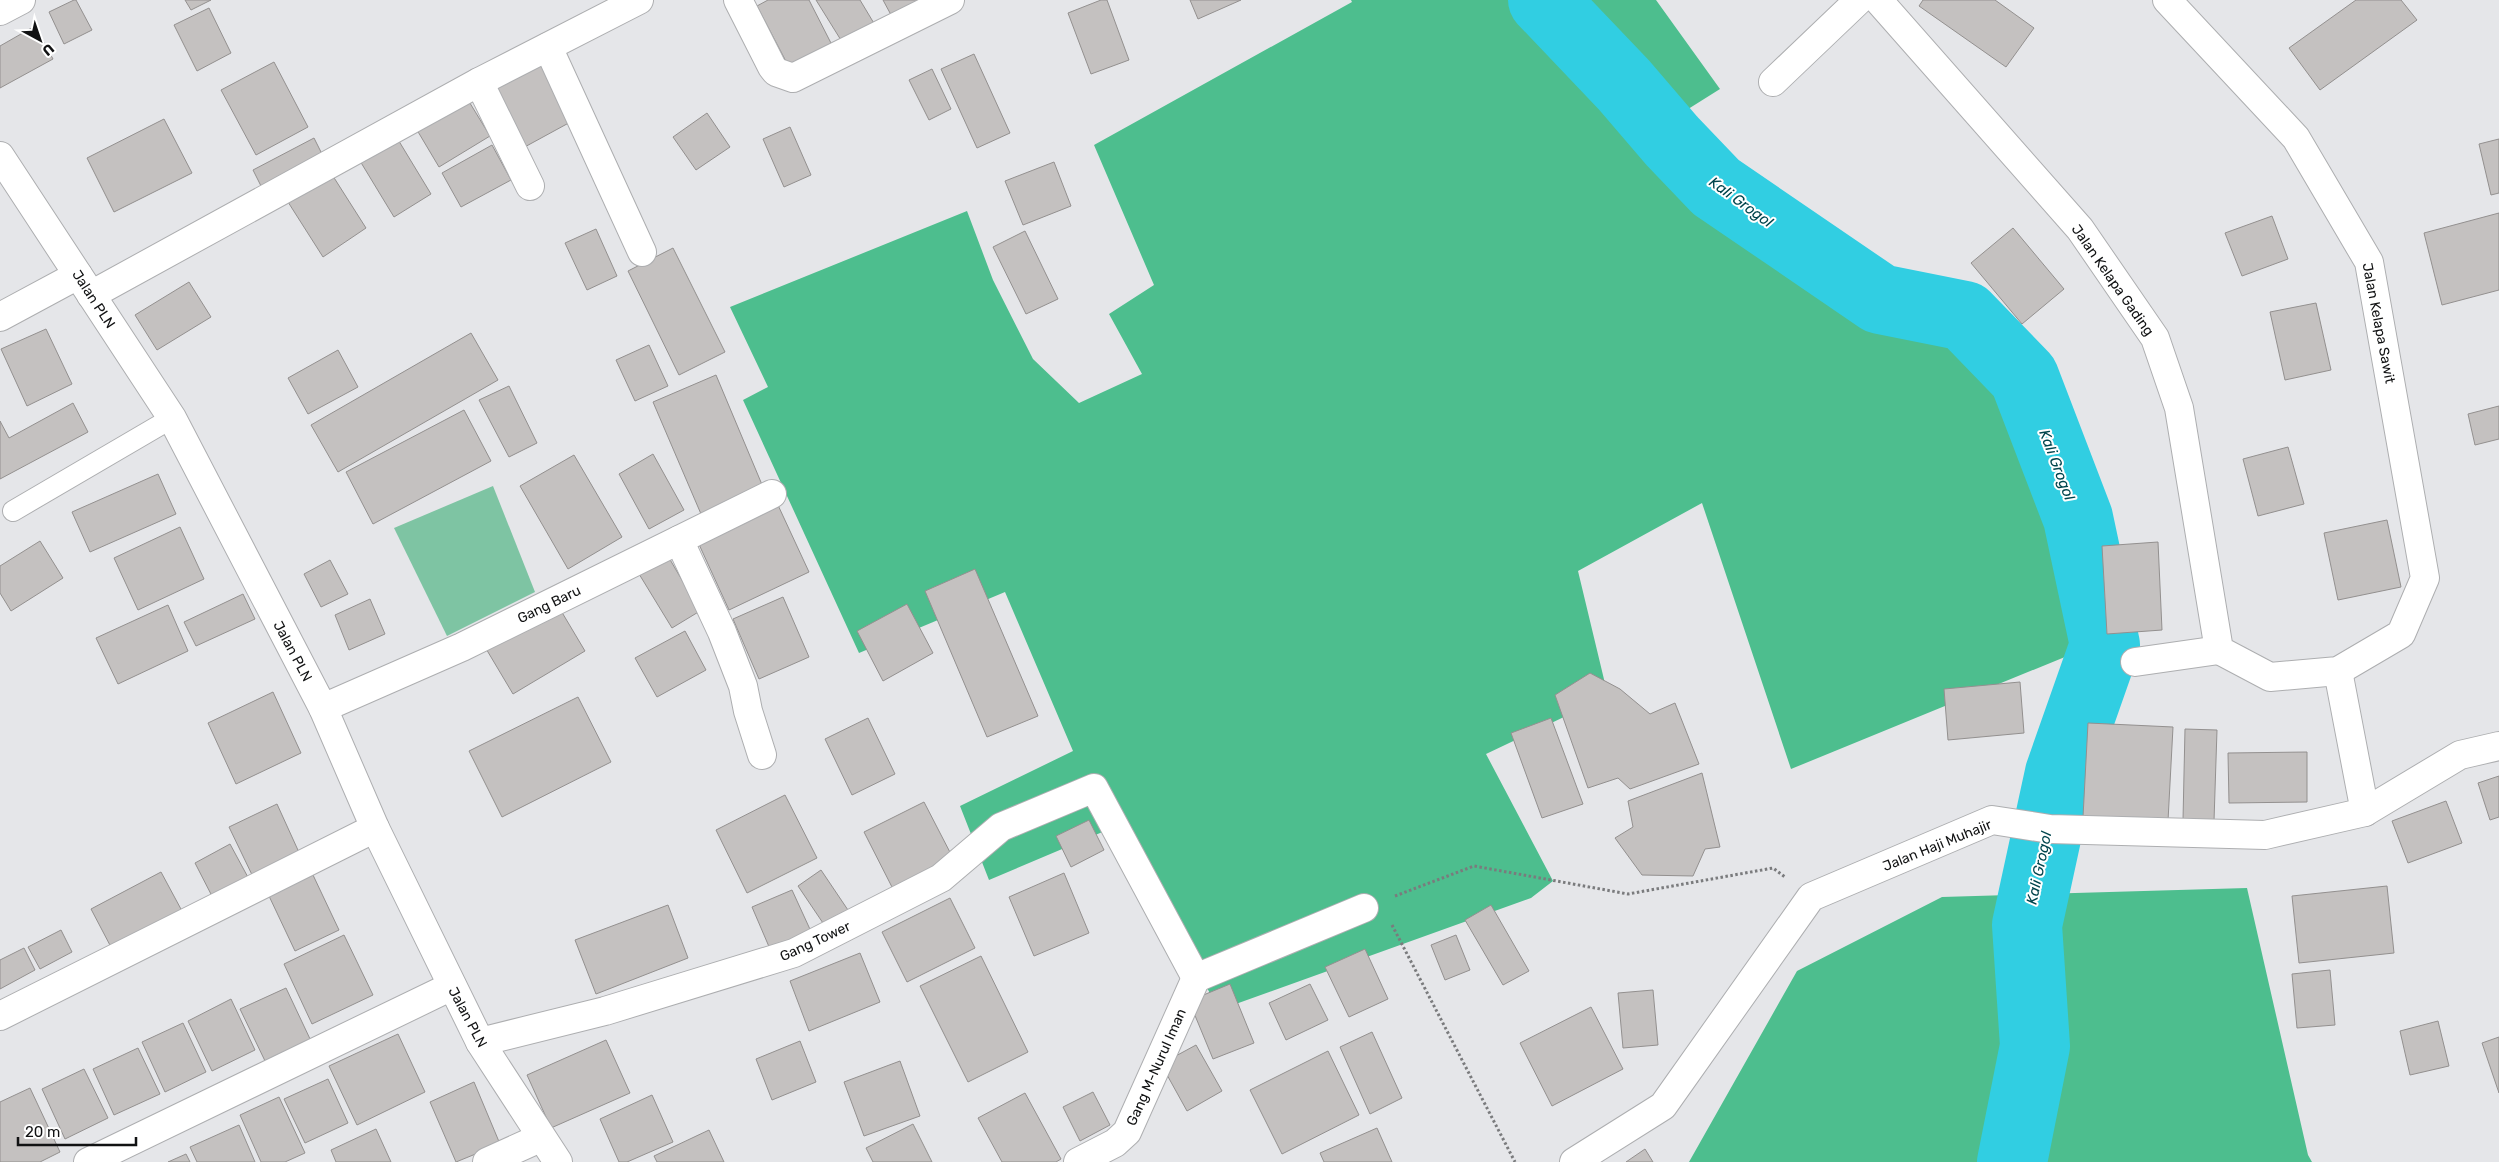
<svg xmlns="http://www.w3.org/2000/svg" width="2499" height="1162" viewBox="0 0 2499 1162" font-family="Rubik,sans-serif">
  <rect width="100%" height="100%" fill="#e5e6e9"/>
  <polygon fill="#7ec4a3" points="493,486 535,592 447,636 394,528"/>
  <g fill="#4dbe8e">
    <polygon points="1351,0 1656,0 1720,89 1650,133 1752,233 1969,342 2028,442 2099,643 1791,769 1702,503 1578,571 1608,696 1486,754 1553,881 1531,898 1219,1010 1119,825 989,880 960,806 1073,751 1005,592 859,653 743,400 768,387 730,307 967,211 993,280 1033,359 1079,403 1142,374 1109,314 1154,285 1094,145 1352,2"/>
    <polygon points="2247,888 2308,1155 2312,1162 1689,1162 1797,971 1942,897"/>
  </g>
  <g fill="none" stroke-linecap="round" stroke-linejoin="round">
    <polyline stroke="#31cee2" stroke-width="70" points="1543,0 1624,85 1672,141 1716,187 1880,299 1965,316 2024,377 2078,518 2105,645 2060,773 2027,925 2035,1046 2012,1162"/>
  </g>
  <g fill="#c4c1c0" stroke="#93908f">
    <polygon points="74,0 76,0 92,30 64,44 49,12"/>
    <polygon points="185,0 211,0 191,10"/>
    <polygon points="768,0 809,0 833,47 790,69 757,6"/>
    <polygon points="816,0 860,0 875,25 844,45"/>
    <polygon points="883,0 947,0 897,26"/>
    <polygon points="1101,0 1107,0 1129,60 1091,74 1068,13"/>
    <polygon points="1190,0 1241,0 1198,19"/>
    <polygon points="1923,0 1995,0 2034,28 2006,67 1919,6"/>
    <polygon points="2356,0 2401,0 2417,20 2320,90 2289,48"/>
    <polygon points="209,8 231,53 197,71 174,25"/>
    <polygon points="35,26 53,59 0,88 0,46"/>
    <polygon points="974,54 1010,133 977,148 941,69"/>
    <polygon points="544,60 576,119 521,149 489,89"/>
    <polygon points="274,62 308,127 256,155 221,90"/>
    <polygon points="932,69 951,109 929,120 909,80"/>
    <polygon points="465,95 490,136 439,167 414,125"/>
    <polygon points="707,113 730,147 696,170 673,137"/>
    <polygon points="164,119 192,173 114,212 87,158"/>
    <polygon points="790,127 811,175 784,187 763,139"/>
    <polygon points="394,133 431,194 394,217 357,156"/>
    <polygon points="314,138 323,156 262,188 253,170"/>
    <polygon points="2499,139 2499,193 2491,195 2479,144"/>
    <polygon points="492,145 511,180 461,207 442,173"/>
    <polygon points="1054,162 1071,206 1023,225 1005,181"/>
    <polygon points="331,173 366,228 323,257 288,202"/>
    <polygon points="2499,213 2499,290 2442,305 2424,233"/>
    <polygon points="2272,216 2288,259 2242,276 2225,233"/>
    <polygon points="2013,228 2064,289 2022,324 1971,263"/>
    <polygon points="596,229 617,276 587,290 565,243"/>
    <polygon points="1025,231 1058,299 1026,314 993,247"/>
    <polygon points="673,248 725,352 679,375 628,271"/>
    <polygon points="189,282 211,317 157,350 135,315"/>
    <polygon points="2316,303 2331,370 2285,380 2270,312"/>
    <polygon points="46,329 72,384 27,406 1,349"/>
    <polygon points="471,333 498,380 338,472 311,425"/>
    <polygon points="649,345 668,386 635,401 616,360"/>
    <polygon points="338,350 358,387 308,414 288,378"/>
    <polygon points="716,375 763,487 701,514 653,402"/>
    <polygon points="509,386 537,443 509,457 479,400"/>
    <polygon points="73,403 88,432 0,479 0,421 9,438"/>
    <polygon points="2499,406 2499,439 2475,445 2468,414"/>
    <polygon points="464,410 491,461 373,524 346,472"/>
    <polygon points="2288,447 2304,504 2258,516 2243,459"/>
    <polygon points="653,454 684,510 649,529 619,474"/>
    <polygon points="574,455 622,537 568,569 520,486"/>
    <polygon points="158,474 176,514 90,552 72,512"/>
    <polygon points="777,503 809,572 729,610 697,540"/>
    <polygon points="2387,520 2401,587 2338,600 2324,533"/>
    <polygon points="180,527 204,579 138,610 114,558"/>
    <polygon points="40,541 63,578 11,611 0,593 0,566"/>
    <polygon points="2158,542 2162,630 2107,634 2102,546"/>
    <polygon points="665,551 700,611 672,628 636,569"/>
    <polygon points="330,560 348,594 321,607 304,574"/>
    <polygon points="975,569 1038,716 987,737 925,591"/>
    <polygon points="243,594 255,619 196,646 184,622"/>
    <polygon points="783,597 809,657 759,679 733,619"/>
    <polygon points="370,599 385,634 349,650 335,615"/>
    <polygon points="557,604 585,651 513,694 485,647"/>
    <polygon points="907,604 933,653 883,681 857,631"/>
    <polygon points="168,605 188,651 118,684 96,638"/>
    <polygon points="685,631 706,670 657,697 635,658"/>
    <polygon points="1590,673 1620,689 1650,714 1675,703 1699,764 1630,789 1618,778 1588,788 1555,695"/>
    <polygon points="2020,682 2024,733 1948,740 1944,689"/>
    <polygon points="273,692 301,753 236,784 208,723"/>
    <polygon points="578,697 611,762 502,817 469,751"/>
    <polygon points="868,718 895,774 852,795 825,739"/>
    <polygon points="1551,718 1583,804 1542,818 1511,733"/>
    <polygon points="2088,723 2173,727 2168,821 2083,817"/>
    <polygon points="2185,729 2217,730 2214,821 2183,820"/>
    <polygon points="2307,752 2307,802 2229,803 2228,753"/>
    <polygon points="1702,773 1720,847 1705,849 1693,876 1642,875 1615,838 1633,827 1628,801"/>
    <polygon points="2499,776 2499,817 2490,820 2478,783"/>
    <polygon points="785,795 817,858 747,893 716,830"/>
    <polygon points="2446,801 2462,843 2408,863 2392,821"/>
    <polygon points="924,802 954,860 894,891 864,832"/>
    <polygon points="277,804 302,859 255,881 229,827"/>
    <polygon points="1089,820 1104,850 1071,867 1056,836"/>
    <polygon points="230,844 250,881 214,900 195,863"/>
    <polygon points="821,870 850,913 827,929 798,886"/>
    <polygon points="161,872 182,911 112,949 91,909"/>
    <polygon points="1064,873 1089,933 1034,956 1009,897"/>
    <polygon points="313,875 339,930 295,951 269,896"/>
    <polygon points="2387,886 2394,953 2299,963 2292,896"/>
    <polygon points="792,890 814,938 773,956 752,907"/>
    <polygon points="950,898 975,948 907,982 882,932"/>
    <polygon points="668,905 688,958 596,994 575,940"/>
    <polygon points="1491,905 1529,971 1503,985 1465,920"/>
    <polygon points="61,930 72,952 40,969 28,947"/>
    <polygon points="344,935 373,995 312,1024 284,964"/>
    <polygon points="1456,935 1470,970 1445,980 1431,945"/>
    <polygon points="24,948 35,970 0,989 0,960"/>
    <polygon points="1365,949 1388,999 1349,1017 1325,967"/>
    <polygon points="860,953 880,1002 809,1031 790,981"/>
    <polygon points="981,956 1028,1052 968,1082 920,986"/>
    <polygon points="2330,970 2335,1025 2297,1028 2292,974"/>
    <polygon points="1230,984 1254,1043 1213,1059 1189,1001"/>
    <polygon points="1310,984 1328,1020 1286,1040 1269,1003"/>
    <polygon points="286,988 311,1041 266,1063 240,1009"/>
    <polygon points="1653,990 1658,1045 1623,1048 1618,993"/>
    <polygon points="231,999 255,1050 212,1071 188,1021"/>
    <polygon points="1591,1007 1623,1069 1552,1106 1520,1043"/>
    <polygon points="2438,1021 2449,1066 2410,1075 2400,1031"/>
    <polygon points="183,1023 206,1072 165,1092 142,1042"/>
    <polygon points="1372,1032 1402,1098 1370,1114 1340,1047"/>
    <polygon points="398,1034 425,1092 357,1125 329,1066"/>
    <polygon points="2499,1037 2499,1093 2482,1043"/>
    <polygon points="606,1040 630,1093 551,1128 527,1075"/>
    <polygon points="800,1041 816,1082 772,1100 756,1059"/>
    <polygon points="1196,1045 1222,1091 1187,1111 1161,1064"/>
    <polygon points="138,1048 160,1094 114,1115 93,1069"/>
    <polygon points="1328,1051 1359,1115 1282,1154 1250,1090"/>
    <polygon points="900,1061 920,1116 864,1136 844,1082"/>
    <polygon points="84,1069 108,1118 65,1139 42,1089"/>
    <polygon points="328,1079 348,1123 305,1143 284,1099"/>
    <polygon points="474,1082 500,1144 456,1162 430,1102"/>
    <polygon points="30,1088 60,1152 40,1162 0,1162 0,1102"/>
    <polygon points="1093,1092 1110,1125 1080,1141 1063,1107"/>
    <polygon points="1025,1093 1061,1159 1056,1162 1002,1162 978,1118"/>
    <polygon points="652,1095 673,1142 627,1162 619,1162 600,1119"/>
    <polygon points="279,1097 305,1153 285,1162 261,1162 240,1115"/>
    <polygon points="913,1124 932,1162 873,1162 866,1148"/>
    <polygon points="239,1125 255,1162 197,1162 190,1147"/>
    <polygon points="1377,1128 1392,1162 1324,1162 1320,1153"/>
    <polygon points="376,1129 391,1162 336,1162 331,1150"/>
    <polygon points="709,1130 724,1162 657,1162 654,1156"/>
    <polygon points="1645,1149 1653,1162 1626,1162"/>
    <polygon points="186,1154 190,1162 168,1162"/>
  </g>
  <g fill="none" stroke-linecap="round" stroke-linejoin="round">
    <defs>
      <polyline id="lane" points="13,511 172,418"/>
      <g id="street">
        <polyline points="738,0 772,67 776,72 793,78 950,0"/>
        <polyline points="1878,0 2080,229 2155,338 2179,408 2219,650 2270,677 2338,671 2401,634 2425,578 2369,262 2296,138 2167,0"/>
        <polyline points="0,11 21,0"/>
        <polyline points="548,47 642,252"/>
        <polyline points="479,82 530,186"/>
        <polyline points="1773,82 1859,0"/>
        <polyline points="91,295 479,82 639,0"/>
        <polyline points="0,317 78,275"/>
        <polyline points="679,540 722,632 743,686 748,711 762,755"/>
        <polyline points="2135,662 2219,650"/>
        <polyline points="2338,671 2365,812"/>
        <polyline points="323,708 462,647 772,494"/>
        <polyline points="1196,978 1364,908"/>
        <polyline points="0,1016 375,828"/>
        <polyline points="480,1042 605,1011 794,953 941,878 1001,827 1094,788 1196,978"/>
        <polyline points="88,1162 452,986"/>
        <polyline points="487,1162 540,1138"/>
        <polyline points="1078,1162 1115,1143 1127,1132 1196,978"/>
        <polyline points="1574,1162 1663,1106 1811,897 1992,820 2050,829 2265,835 2365,812 2460,755 2499,746"/>
      </g>
      <polyline id="secondary" points="0,156 172,418 323,708 375,828 480,1042 558,1162"/>
    </defs>
    <use href="#lane" stroke="#adaeb0" stroke-width="22"/>
    <use href="#street" stroke="#adaeb0" stroke-width="30"/>
    <use href="#secondary" stroke="#adaeb0" stroke-width="30"/>
    <g stroke="#7a7b7d" stroke-width="3" stroke-dasharray="2.5 2.5" stroke-linecap="butt">
      <polyline points="1395,896 1474,866 1628,894 1773,868 1785,877"/>
      <polyline points="1392,925 1515,1162"/>
    </g>
    <use href="#lane" stroke="#fff" stroke-width="20"/>
    <use href="#street" stroke="#fff" stroke-width="28"/>
    <use href="#secondary" stroke="#fff" stroke-width="28"/>
  </g>
  <g text-anchor="middle" stroke-width="4" stroke-linejoin="round" paint-order="stroke">
    <g font-size="14" fill="#111213" stroke="#fff">
      <text transform="translate(2113 280) rotate(55)" y="5">Jalan Kelapa Gading</text>
      <text transform="translate(94 299) rotate(57)" y="5">Jalan PLN</text>
      <text transform="translate(2379 323) rotate(79)" y="5">Jalan Kelapa Sawit</text>
      <text transform="translate(549 604) rotate(-26)" y="5">Gang Baru</text>
      <text transform="translate(293 651) rotate(62)" y="5">Jalan PLN</text>
      <text transform="translate(1937 845) rotate(-22)" y="5">Jalan Haji Muhajir</text>
      <text transform="translate(815 941) rotate(-25)" y="5">Gang Tower</text>
      <text transform="translate(468 1017) rotate(62)" y="5">Jalan PLN</text>
      <text transform="translate(1156 1067) rotate(-66)" y="5">Gang M-Nurul Iman</text>
    </g>
    <g font-size="15" font-style="italic" fill="#00454d" stroke="#fff">
      <text transform="translate(1741 202) rotate(36)" y="5">Kali Grogol</text>
      <text transform="translate(2057 465) rotate(69)" y="5">Kali Grogol</text>
      <text transform="translate(2039 868) rotate(-78)" y="5">Kali Grogol</text>
    </g>
  </g>
  <g transform="translate(40 40) rotate(140)" stroke="#ffffff" stroke-width="4" paint-order="stroke">
  <path d="M0-4L9 19L0 12L-9 19Z" fill="#111213"/>
  <text y="-8" font-size="14" font-weight="bold" text-anchor="middle" fill="#111213">U</text>
  </g>
  <path d="M18 1137v8h118v-8" fill="none" stroke="#111213" stroke-width="2.5"/>
  <text x="25" y="1137" font-size="15" fill="#111213" stroke="#ffffff" stroke-width="4" paint-order="stroke">20 m</text>
</svg>
